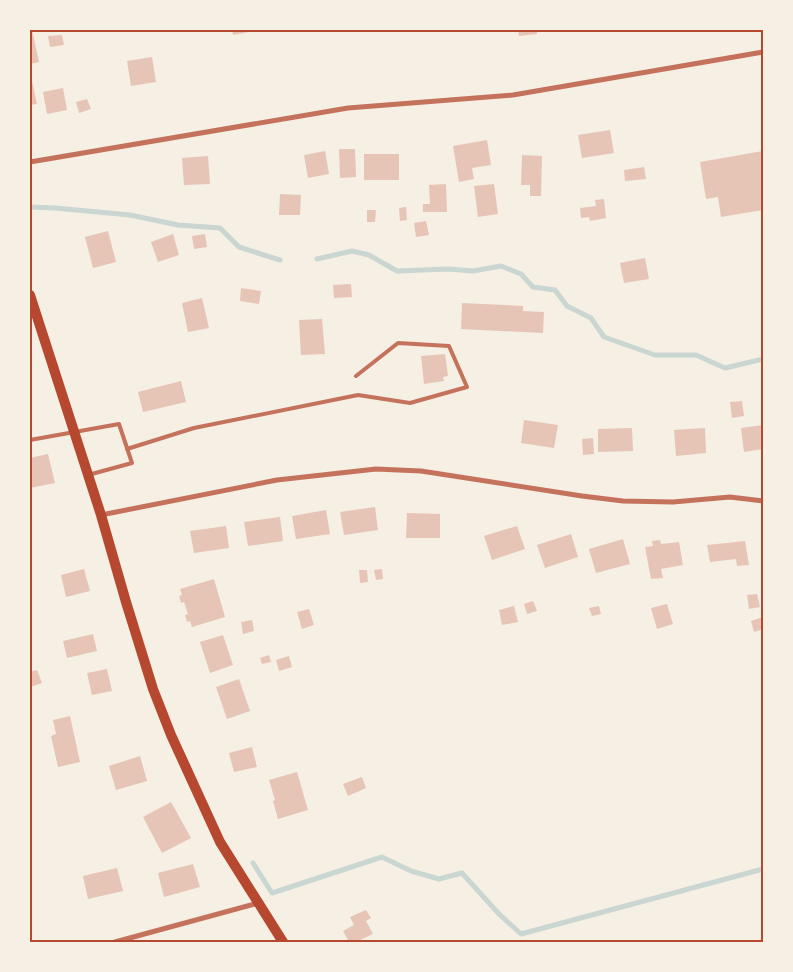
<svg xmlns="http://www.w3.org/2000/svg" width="793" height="972" viewBox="0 0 793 972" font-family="Commissioner,sans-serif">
  <rect width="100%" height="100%" fill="#f6efe4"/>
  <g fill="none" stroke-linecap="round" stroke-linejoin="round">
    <g stroke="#c9d6d2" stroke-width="5">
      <polyline points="30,207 55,208 130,215 178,225 220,228 239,247 280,260"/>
      <polyline points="317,259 352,251 369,255 397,271 449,269 473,271 501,266 521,274 533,287 555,290 567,306 591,318 604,337 655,355 696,355 725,368 763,359"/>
      <polyline points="253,863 272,893 382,857 411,871 439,879 462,873 499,914 521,934 763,869"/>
    </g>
  </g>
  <g fill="#e6c5b7">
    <polygon points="30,30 32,30 39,62 30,64"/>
    <polygon points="232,30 254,30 254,31 233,35"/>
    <polygon points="518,30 537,30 537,34 519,36"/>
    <polygon points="62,35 64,45 50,47 48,36"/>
    <polygon points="152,57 156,82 131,86 127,61"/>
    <polygon points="30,81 32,81 37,104 30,105"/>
    <polygon points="63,88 67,110 47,114 43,92"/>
    <polygon points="87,99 91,109 79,113 76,102"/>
    <polygon points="610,130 614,153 582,158 578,135"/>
    <polygon points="487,140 491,165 472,168 474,179 459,182 453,146"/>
    <polygon points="339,149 355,149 356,177 340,178"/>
    <polygon points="325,151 329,174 308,178 304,155"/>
    <polygon points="763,151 763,210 721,217 718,197 706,199 700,162"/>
    <rect x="364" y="154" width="35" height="26"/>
    <polygon points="522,155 542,156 541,196 530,196 530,185 521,185"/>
    <polygon points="208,156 210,184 184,185 182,158"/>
    <polygon points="644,167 646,179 625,181 624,170"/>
    <polygon points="446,184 447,212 423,212 423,204 430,204 429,185"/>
    <polygon points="494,184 498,214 478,217 474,186"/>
    <polygon points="280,194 301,195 300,215 279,215"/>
    <polygon points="604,199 606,218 590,221 589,217 581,218 580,208 596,206 595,200"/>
    <polygon points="406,207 407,220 400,221 399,208"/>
    <polygon points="367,210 376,210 375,222 367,222"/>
    <polygon points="426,221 429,235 416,237 414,223"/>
    <polygon points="108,231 116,262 93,268 85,237"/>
    <polygon points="173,234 179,255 158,262 151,242"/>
    <polygon points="205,234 207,247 194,249 192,236"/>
    <polygon points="645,258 649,279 624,283 620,263"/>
    <polygon points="351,284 352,297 334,298 333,285"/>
    <polygon points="241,288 261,291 259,304 240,301"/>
    <polygon points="202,298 209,328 188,332 182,303"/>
    <polygon points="462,303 523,306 523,311 544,312 543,333 461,329"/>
    <polygon points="322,319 325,354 301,355 299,320"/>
    <polygon points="445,354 448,376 443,377 444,381 424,384 421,356"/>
    <polygon points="181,381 186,402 143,412 138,392"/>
    <polygon points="742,401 744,416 732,418 730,402"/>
    <polygon points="524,420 558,425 554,448 521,443"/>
    <polygon points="763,425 763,449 744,452 741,428"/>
    <polygon points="632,428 633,451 598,452 598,429"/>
    <polygon points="705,428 706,453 676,456 674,430"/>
    <polygon points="593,438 594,454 583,455 582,439"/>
    <polygon points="48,454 55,483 30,488 30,458"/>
    <polygon points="375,507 378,530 344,535 340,512"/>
    <polygon points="326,510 330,534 296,539 292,516"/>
    <polygon points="407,513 440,514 440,538 406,538"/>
    <polygon points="280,517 283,541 248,546 244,522"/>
    <polygon points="226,526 229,548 194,553 190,531"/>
    <polygon points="517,526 525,549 492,560 484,536"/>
    <polygon points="571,534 578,557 545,568 537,545"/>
    <polygon points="623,539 630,564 596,573 589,549"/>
    <polygon points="660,540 661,544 679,542 683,565 661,569 663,578 651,579 645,547 653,546 652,541"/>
    <polygon points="745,541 749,565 737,566 736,559 710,562 707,545"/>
    <polygon points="84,569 90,591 66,597 61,575"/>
    <polygon points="382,569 383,579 376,580 374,570"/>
    <polygon points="359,570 367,570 368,582 360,583"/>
    <polygon points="214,579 225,617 192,627 190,621 187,622 185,615 188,614 184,602 181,603 179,596 182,595 180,589"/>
    <polygon points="757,594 760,607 749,609 747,595"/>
    <polygon points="533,601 537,611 527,614 524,604"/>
    <polygon points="667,604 673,624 657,629 651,608"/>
    <polygon points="514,606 518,622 502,625 499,610"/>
    <polygon points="599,606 601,614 592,616 589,608"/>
    <polygon points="309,609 314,625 302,629 297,612"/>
    <polygon points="763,617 763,629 754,632 751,621"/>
    <polygon points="252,620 254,631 243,634 241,622"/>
    <polygon points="93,634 97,651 67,658 63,641"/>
    <polygon points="223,635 233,665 210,673 200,642"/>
    <polygon points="269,655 271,662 262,664 260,658"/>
    <polygon points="289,656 292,667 279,671 276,660"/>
    <polygon points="107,669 112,691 92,695 87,673"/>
    <polygon points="37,670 42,683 30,687 30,672"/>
    <polygon points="239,679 250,711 227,719 216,687"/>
    <polygon points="70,716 80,762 58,767 51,736 56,734 53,720"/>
    <polygon points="252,747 257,767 234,772 229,753"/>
    <polygon points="140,756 147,781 116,790 109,766"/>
    <polygon points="297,772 308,810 278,819 273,801 275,800 269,780"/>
    <polygon points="362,777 366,788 348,796 343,784"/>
    <polygon points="171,802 191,838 162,853 143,817"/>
    <polygon points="193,864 200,887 164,897 158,873"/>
    <polygon points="117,868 123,891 88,899 83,876"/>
    <polygon points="366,910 371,918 366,921 373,934 356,942 349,942 343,931 354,925 350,917"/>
  </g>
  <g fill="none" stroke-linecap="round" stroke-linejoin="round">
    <g stroke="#c5725c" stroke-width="4">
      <polyline points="30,440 119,424 132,463 88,475"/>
      <polyline points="127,449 194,428 358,395 410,403 467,387 449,346 398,343 356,376"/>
    </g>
    <g stroke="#c5725c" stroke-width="5">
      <polyline points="30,162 348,108 513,95 763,52"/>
      <polyline points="101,515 277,480 376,469 421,471 582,496 623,501 673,502 730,497 763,501"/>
      <polyline points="115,942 258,903"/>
    </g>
    <polyline stroke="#b5482f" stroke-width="10" points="30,295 101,515 126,602 153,689 171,735 220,842 283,942"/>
  </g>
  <rect width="793" height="972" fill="none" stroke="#f6efe4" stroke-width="62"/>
  <rect x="31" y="31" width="731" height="910" fill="none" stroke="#b5482f" stroke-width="2"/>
</svg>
